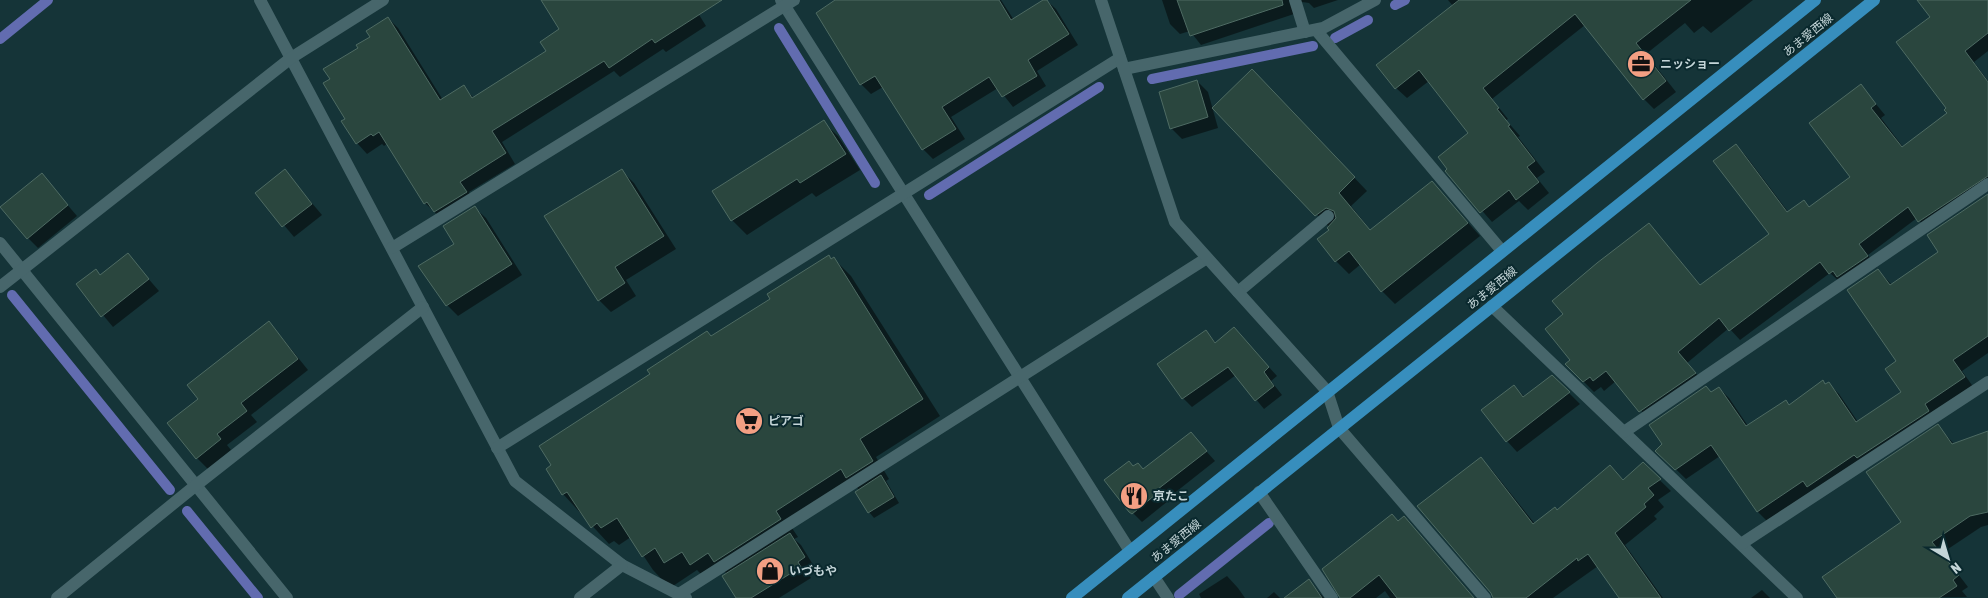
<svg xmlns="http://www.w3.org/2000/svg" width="1988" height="598" viewBox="0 0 1988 598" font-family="'Asap Condensed','Noto Sans JP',sans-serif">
  <rect width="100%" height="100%" fill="#153438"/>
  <g fill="#0007">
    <polygon points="542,0 690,0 706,26 666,52 663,49 620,77 614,71 502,142 515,164 469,192 476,203 445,222 425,203 388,143 384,146 382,144 367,154 357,143 331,79 388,18 398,28 443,100 463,87 474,98 548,51 561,30"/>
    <polygon points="838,0 1001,0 1014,20 1046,0 1056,9 1078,45 1037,71 1046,86 1013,107 998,88 951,117 965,139 933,159 923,149 883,87 871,94 861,84 817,13"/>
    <polygon points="1162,0 1338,0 1314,8 1309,3 1302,2 1297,8 1297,13 1201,45 1190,31 1180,34 1170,24"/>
    <polygon points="1448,0 1753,0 1711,33 1703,26 1694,33 1685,23 1646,54 1676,92 1654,109 1644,99 1585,25 1492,99 1508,119 1506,120 1520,136 1518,137 1545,172 1537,178 1549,193 1528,210 1519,201 1492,222 1447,171 1470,133 1429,81 1407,98 1396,88 1453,6"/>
    <polygon points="1936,0 1988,0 1988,51 1974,62 1988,81 1988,191 1929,231 1917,218 1868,255 1877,267 1841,283 1830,273 1740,340 1729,328 1687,363 1705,384 1650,421 1616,381 1604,391 1601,387 1594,392 1567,365 1572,360 1564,314 1649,224 1701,286 1770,235 1736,145 1746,156 1789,213 1804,201 1810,208 1851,177 1861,86 1885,115 1881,118 1903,147 1949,114 1932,17"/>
    <polygon points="1197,81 1208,92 1218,128 1182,139 1171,128"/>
    <polygon points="1265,84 1367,191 1351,206 1371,231 1432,182 1480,236 1395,304 1382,291 1361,264 1349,274 1336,261 1331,230 1329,227 1214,108"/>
    <polygon points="823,122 838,136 860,170 816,197 812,193 747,235 732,220"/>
    <polygon points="285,171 322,215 294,237 257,193"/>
    <polygon points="622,171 634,183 676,249 626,280 636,296 611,312 599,300"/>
    <polygon points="42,175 77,216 38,248 28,238"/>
    <polygon points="1988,195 1988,353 1962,371 1974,388 1768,522 1758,512 1720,456 1686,479 1657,451 1712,393 1719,388 1729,398 1748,426 1786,401 1790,406 1823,382 1826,385 1829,384 1839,394 1858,422 1903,392 1898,362 1878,270 1892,285 1940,252"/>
    <polygon points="475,208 486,218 522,275 458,316 447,305 455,244"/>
    <polygon points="128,255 159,291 113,327 77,284 96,270 101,276"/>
    <polygon points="834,259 851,276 940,416 876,457 889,479 886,481 899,503 874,518 869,512 857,487 792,528 798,537 794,539 801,545 815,568 808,573 811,578 779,598 738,598 727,574 724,571 708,581 697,570 670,588 653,570 631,537 619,545 614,541 609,544 563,494 711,337"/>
    <polygon points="269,323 279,334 308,370 251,415 257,422 227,445 231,450 208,469 197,458 200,399"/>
    <polygon points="1205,331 1216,343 1242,337 1277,376 1271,381 1282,395 1264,409 1236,375 1192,407 1183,398"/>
    <polygon points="1552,376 1580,404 1517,452 1507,441 1514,387 1525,397"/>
    <polygon points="1938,426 1954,444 1988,433 1988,525 1981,527 1942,553 1968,587 1962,591 1967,597 1838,598 1903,522"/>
    <polygon points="1191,434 1215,461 1167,499 1168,501 1142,522 1133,513 1144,470"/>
    <polygon points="1481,459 1492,470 1535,524 1557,511 1610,466 1624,481 1643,464 1671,491 1658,500 1664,507 1654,516 1657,519 1625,545 1663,598 1621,598 1598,566 1553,598 1494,598"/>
    <polygon points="1392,515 1399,522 1404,518 1415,529 1474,598 1390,598 1385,591 1376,598 1341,598"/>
    <polygon points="1227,576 1238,588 1245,598 1201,598 1199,594"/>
    <polygon points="1309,581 1324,598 1286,598"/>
    <polygon points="1762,590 1770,598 1751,598"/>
    <polygon points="1274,592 1280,598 1267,598"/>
  </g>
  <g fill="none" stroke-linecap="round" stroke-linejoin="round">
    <g stroke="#626cb0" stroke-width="10">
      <polyline points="1395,5 1405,0"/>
      <polyline points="779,28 875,183"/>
      <polyline points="1335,38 1368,20"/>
      <polyline points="0,39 48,0"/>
      <polyline points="1152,79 1313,46"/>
      <polyline points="929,195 1099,87"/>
      <polyline points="12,295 170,490"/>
      <polyline points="187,511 258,598"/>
      <polyline points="1179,595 1269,523"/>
    </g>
  </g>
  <g fill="#2a463e" stroke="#4e6b63">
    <polygon points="541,0 722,0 655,43 652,39 609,68 604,61 492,131 506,153 460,182 467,192 434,212 427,202 424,204 379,132 373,136 371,134 356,144 341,121 345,119 323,83 330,79 323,69 358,48 356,45 370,37 366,31 388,17 440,100 464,85 472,98 546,51 540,42 559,29"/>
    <polygon points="835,0 999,0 1011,20 1043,0 1047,0 1069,34 1028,60 1037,76 1002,97 989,77 942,107 956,129 922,150 875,76 860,85 816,13"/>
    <polygon points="1177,0 1282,0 1283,5 1190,36"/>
    <polygon points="1459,0 1691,0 1636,43 1666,81 1643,100 1575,14 1483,88 1499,108 1497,109 1510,125 1508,126 1535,161 1527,167 1539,182 1516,200 1509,190 1480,213 1445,171 1447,169 1438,157 1468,133 1419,70 1395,89 1376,65"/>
    <polygon points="1917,0 1988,0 1988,33 1965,51 1988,82 1988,176 1918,222 1908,207 1859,244 1868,256 1837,277 1833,271 1829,274 1820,262 1729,331 1719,318 1678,352 1696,373 1639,412 1606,371 1593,381 1590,377 1583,382 1565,364 1570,360 1545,329 1563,314 1552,301 1597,263 1649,223 1700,285 1769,234 1713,161 1736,144 1787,212 1804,200 1809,207 1850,177 1809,123 1861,84 1876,104 1871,108 1902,147 1947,113 1944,110 1946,108 1896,42 1930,17"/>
    <polygon points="1252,69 1355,177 1339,193 1370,230 1432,181 1468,223 1381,292 1349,251 1335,262 1317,239 1329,230 1327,228 1336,218 1334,211 1326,208 1315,216 1212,108"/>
    <polygon points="1197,80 1208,117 1170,129 1159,92"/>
    <polygon points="824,120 846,154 800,183 797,179 731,221 712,191"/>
    <polygon points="285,169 312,204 282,227 255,193"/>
    <polygon points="622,169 664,236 615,267 625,283 598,301 544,216"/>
    <polygon points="42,173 68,205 27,239 0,207"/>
    <polygon points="1988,194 1988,336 1953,360 1965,377 1925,404 1929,411 1857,458 1854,455 1807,487 1803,481 1757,512 1711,445 1675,470 1655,451 1662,444 1649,425 1706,386 1711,392 1719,387 1746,426 1786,400 1789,405 1823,380 1825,384 1829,382 1856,422 1901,392 1885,369 1896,361 1847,290 1878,269 1890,285 1938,252 1927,235"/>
    <polygon points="475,206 512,264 446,306 418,266 454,244 443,226"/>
    <polygon points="128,253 149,279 101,317 76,284 96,269 100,275"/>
    <polygon points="829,255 831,259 834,257 923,399 860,439 873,461 846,478 841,469 776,511 781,519 714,562 708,553 690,565 682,552 664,563 655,548 642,557 617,518 601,528 597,523 591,528 567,492 562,495 546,469 551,465 539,446 650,374 647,370 707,331 711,336 770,299 767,294"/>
    <polygon points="269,321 298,359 241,403 247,411 217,434 221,439 196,459 167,423 198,399 187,385"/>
    <polygon points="1234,327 1269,367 1264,372 1274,386 1255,401 1228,367 1182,399 1157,364 1206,330 1215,343"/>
    <polygon points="1552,375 1570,392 1506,442 1481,410 1514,385 1523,397"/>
    <polygon points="1938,424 1952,444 1988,431 1988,512 1970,516 1932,542 1959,575 1953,580 1957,586 1939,598 1837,598 1822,577 1901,522 1866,472"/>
    <polygon points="1191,432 1207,451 1158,489 1160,491 1132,514 1129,512 1104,480 1129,461 1133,466 1138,463 1143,469"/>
    <polygon points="1481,457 1533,524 1555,507 1557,510 1610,465 1623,480 1643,462 1661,479 1648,488 1654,495 1644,504 1646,507 1615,533 1661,598 1619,598 1588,554 1578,561 1577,558 1526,598 1493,598 1491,593 1417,506"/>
    <polygon points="881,475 894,497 868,513 855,492"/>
    <polygon points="1392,514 1398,521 1404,516 1474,598 1397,598 1379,575 1350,598 1340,598 1322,569"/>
    <polygon points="790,533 805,557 798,562 801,567 751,598 736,598 722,576"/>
    <polygon points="1309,579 1322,598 1284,598"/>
  </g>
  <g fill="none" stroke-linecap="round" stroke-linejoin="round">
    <polyline stroke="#47666b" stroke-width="12" points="1238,292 1328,216"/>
    <g stroke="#47666b" stroke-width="12">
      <polyline points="260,0 515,481 622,565 686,598"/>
      <polyline points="781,0 1130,551"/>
      <polyline points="1295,0 1305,32"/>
      <polyline points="1316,30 1502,251"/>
      <polyline points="1124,69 1323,28 1375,0"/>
      <polyline points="0,243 287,598"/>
      <polyline points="392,248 794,0"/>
      <polyline points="0,287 291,58 383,0"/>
      <polyline points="1492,306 1797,598"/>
      <polyline points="1339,428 1485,598"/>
      <polyline points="1624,432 1988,184"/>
      <polyline points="497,448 1120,58"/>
      <polyline points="1259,492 1332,598"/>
      <polyline points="1741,544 1988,382"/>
      <polyline points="1154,577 1168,598"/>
      <polyline points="679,594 1207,258"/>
      <polyline points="57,598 195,486 423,307"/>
      <polyline points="580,598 622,565"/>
    </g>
    <polyline stroke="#47666b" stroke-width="12" points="1101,0 1175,222 1327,391 1339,428"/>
    <g stroke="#378ebd" stroke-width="12">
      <polyline points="1072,598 1815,0"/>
      <polyline points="1128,598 1874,0"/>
    </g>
  </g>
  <defs>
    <symbol id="office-disc" viewBox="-11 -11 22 22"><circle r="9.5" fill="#f39f83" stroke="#0a292e"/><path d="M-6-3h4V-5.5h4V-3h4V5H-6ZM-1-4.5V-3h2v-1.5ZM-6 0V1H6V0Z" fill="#111"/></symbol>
    <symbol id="supermarket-disc" viewBox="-11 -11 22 22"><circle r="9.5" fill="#f39f83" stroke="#0a292e"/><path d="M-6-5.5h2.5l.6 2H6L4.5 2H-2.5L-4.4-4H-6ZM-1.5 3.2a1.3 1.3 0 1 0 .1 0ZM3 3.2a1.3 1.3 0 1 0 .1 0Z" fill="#111"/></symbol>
    <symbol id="restaurant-disc" viewBox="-11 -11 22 22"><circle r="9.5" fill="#f39f83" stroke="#0a292e"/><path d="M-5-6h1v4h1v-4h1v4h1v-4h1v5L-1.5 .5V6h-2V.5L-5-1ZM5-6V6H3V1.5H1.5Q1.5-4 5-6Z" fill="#111"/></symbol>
    <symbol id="shop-disc" viewBox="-11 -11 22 22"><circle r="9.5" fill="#f39f83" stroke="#0a292e"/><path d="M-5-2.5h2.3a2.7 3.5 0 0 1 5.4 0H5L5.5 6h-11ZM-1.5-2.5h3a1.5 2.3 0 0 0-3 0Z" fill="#111"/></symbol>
  </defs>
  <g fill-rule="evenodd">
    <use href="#office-disc" x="1625" y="48" width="32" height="32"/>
    <use href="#supermarket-disc" x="733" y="405" width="32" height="32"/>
    <use href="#restaurant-disc" x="1118" y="480" width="32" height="32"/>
    <use href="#shop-disc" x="754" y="555" width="32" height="32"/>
  </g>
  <g text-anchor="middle" stroke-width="4" stroke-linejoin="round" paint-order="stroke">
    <g font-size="12" fill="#c4d5d8" stroke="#0a292e">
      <text transform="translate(1808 35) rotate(-39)" y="4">あま愛西線</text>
      <text transform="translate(1492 288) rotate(-39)" y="4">あま愛西線</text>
      <text transform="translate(1176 541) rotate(-39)" y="4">あま愛西線</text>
    </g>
    <g font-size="12" font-weight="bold" fill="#c4d5d8" stroke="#0a292e" text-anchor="start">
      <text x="1660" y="68">ニッショー</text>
      <text x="768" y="425">ピアゴ</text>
      <text x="1153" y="500">京たこ</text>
      <text x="789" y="575">いづもや</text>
    </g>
  </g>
  <g transform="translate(1948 558) rotate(142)" stroke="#0a292e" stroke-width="4" paint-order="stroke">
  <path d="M0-4L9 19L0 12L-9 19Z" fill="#c4d5d8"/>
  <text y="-8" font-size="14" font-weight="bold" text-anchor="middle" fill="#c4d5d8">N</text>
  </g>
</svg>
